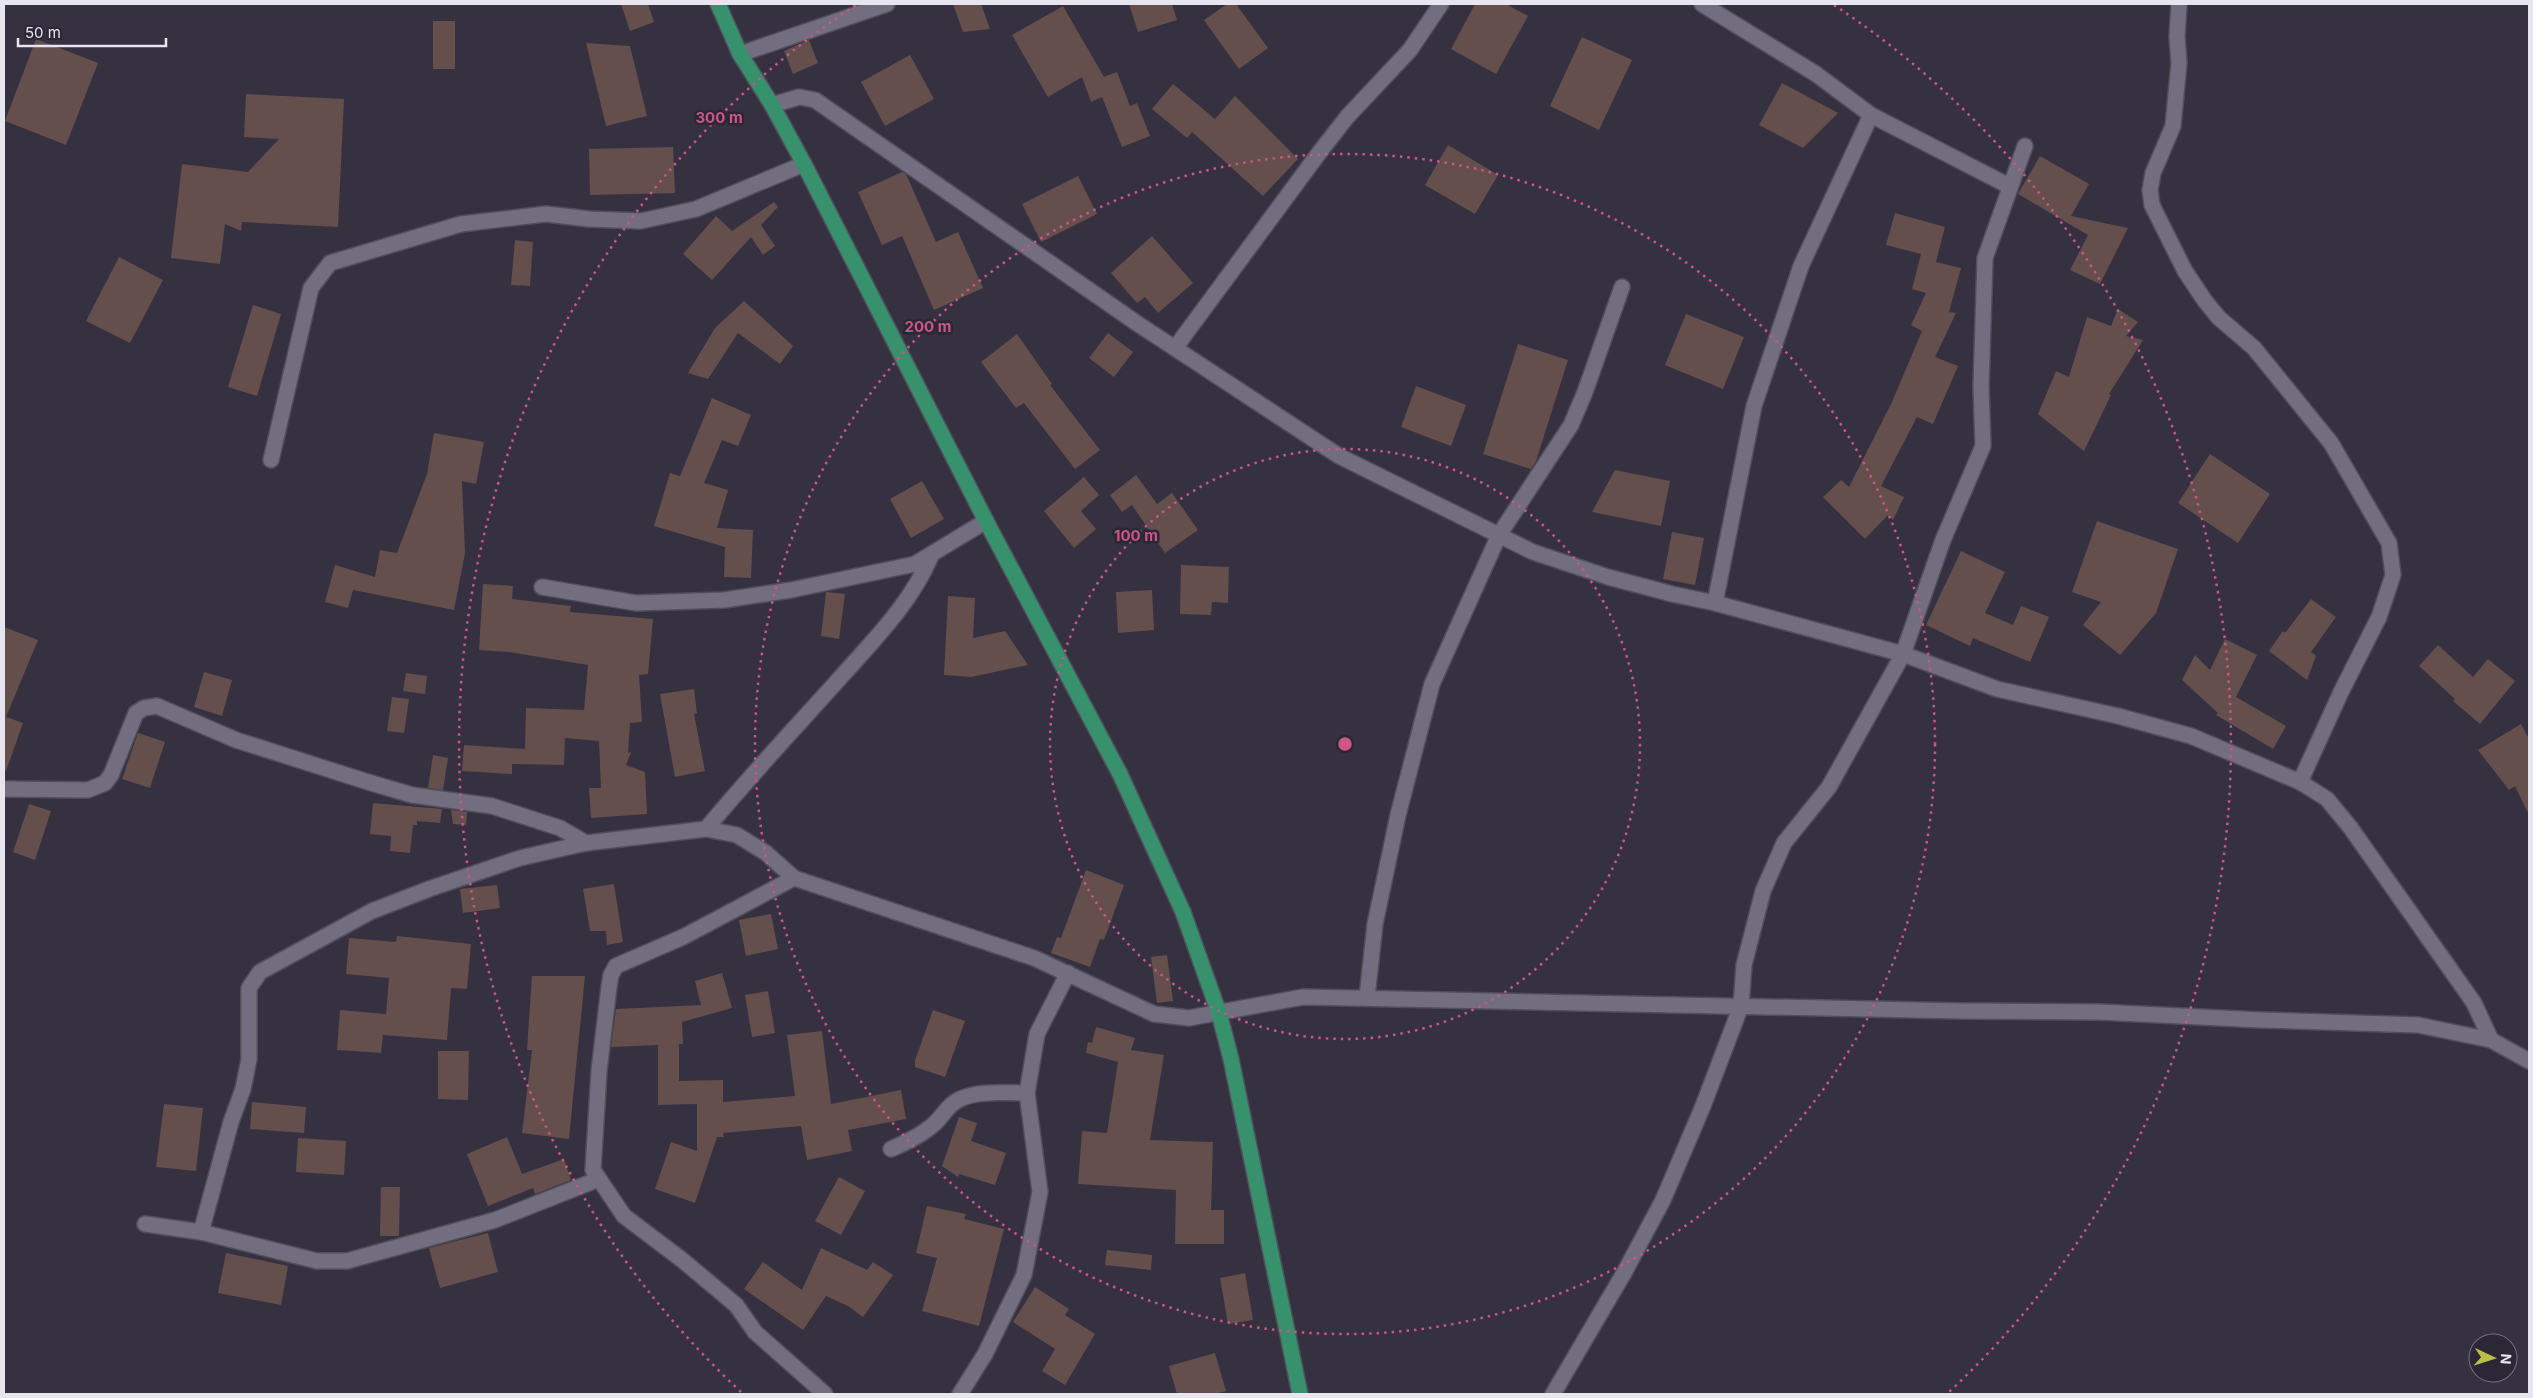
<svg xmlns="http://www.w3.org/2000/svg" width="2533" height="1398" viewBox="0 0 2533 1398" font-family="Inter,sans-serif">
  <rect width="100%" height="100%" fill="#353141"/>
  <g fill="#644f4c">
    <polygon points="621,4 648,4 654,22 630,31"/>
    <polygon points="953,4 981,4 990,29 963,32"/>
    <polygon points="1129,4 1172,4 1177,20 1138,32"/>
    <polygon points="1227,4 1236,4 1268,48 1239,69 1204,20"/>
    <polygon points="1475,4 1506,4 1528,16 1496,74 1451,49"/>
    <polygon points="1063,6 1104,77 1117,72 1130,106 1137,103 1150,136 1122,147 1102,97 1091,102 1082,77 1048,97 1012,35"/>
    <rect x="433" y="21" width="22" height="48"/>
    <polygon points="1582,37 1632,60 1599,130 1550,106"/>
    <polygon points="36,39 98,63 66,145 5,121"/>
    <polygon points="809,40 818,63 793,74 784,51"/>
    <polygon points="586,43 630,46 647,116 606,126"/>
    <polygon points="910,55 934,99 885,126 861,82"/>
    <polygon points="1782,83 1838,113 1803,148 1759,125"/>
    <polygon points="1173,84 1215,119 1235,96 1298,159 1263,196 1192,132 1187,138 1152,109"/>
    <polygon points="246,94 344,99 338,227 242,222 241,231 225,224 220,264 171,258 182,164 248,172 279,139 244,137"/>
    <polygon points="1448,145 1498,175 1475,214 1425,185"/>
    <polygon points="673,147 675,193 590,195 589,149"/>
    <polygon points="2040,156 2089,184 2071,216 2128,228 2100,284 2070,270 2088,235 2018,194"/>
    <polygon points="902,172 906,174 936,242 958,232 983,288 934,310 902,236 882,245 858,192"/>
    <polygon points="1078,176 1097,214 1041,242 1022,204"/>
    <polygon points="774,202 778,207 761,225 775,246 763,255 751,237 712,280 683,254 716,216 732,231"/>
    <polygon points="1895,213 1945,227 1936,262 1961,268 1949,312 1956,313 1935,357 1958,366 1933,424 1917,417 1881,486 1904,497 1893,520 1888,515 1865,539 1823,497 1841,480 1849,487 1892,402 1922,331 1911,325 1926,293 1912,289 1921,254 1886,245"/>
    <polygon points="1152,236 1193,283 1158,313 1145,297 1137,303 1111,273"/>
    <polygon points="515,240 533,242 530,286 511,285"/>
    <polygon points="119,257 163,280 130,343 86,321"/>
    <polygon points="744,301 793,346 780,364 738,333 708,379 688,373 715,328"/>
    <polygon points="253,305 281,314 257,396 228,387"/>
    <polygon points="2118,309 2138,322 2126,336 2143,340 2109,394 2111,395 2084,451 2038,414 2056,371 2069,377 2087,317 2111,326"/>
    <polygon points="1686,314 1744,337 1723,389 1665,365"/>
    <polygon points="1108,333 1133,352 1114,377 1089,358"/>
    <polygon points="1017,334 1052,384 1050,385 1100,450 1075,469 1024,403 1016,408 981,362"/>
    <polygon points="1518,344 1568,360 1536,461 1531,469 1483,454"/>
    <polygon points="1416,386 1466,405 1451,446 1401,427"/>
    <polygon points="712,398 751,415 738,446 722,440 704,483 728,490 717,528 753,530 751,578 724,577 725,547 654,526 670,473 680,476"/>
    <polygon points="434,433 484,442 476,484 462,481 465,553 454,610 353,590 348,608 325,602 335,565 375,577 380,550 397,553 427,474"/>
    <polygon points="2210,454 2270,494 2238,543 2178,503"/>
    <polygon points="1615,470 1670,481 1661,526 1592,512"/>
    <polygon points="1136,475 1157,504 1172,493 1198,530 1165,553 1132,505 1122,512 1110,495"/>
    <polygon points="1084,477 1099,495 1081,511 1096,529 1074,548 1044,511"/>
    <polygon points="922,481 944,519 911,538 890,499"/>
    <polygon points="2097,521 2178,549 2156,613 2120,655 2083,625 2101,602 2072,592"/>
    <polygon points="1672,532 1704,538 1695,585 1663,579"/>
    <polygon points="1961,551 2005,572 1985,613 2013,625 2021,606 2049,617 2030,662 1973,638 1970,646 1926,625"/>
    <polygon points="1181,565 1229,567 1228,603 1212,602 1211,615 1180,614"/>
    <polygon points="483,584 513,586 512,599 571,606 570,612 653,619 648,674 639,675 642,722 630,723 628,753 631,752 626,765 645,772 647,814 591,818 589,788 601,788 599,741 565,738 564,765 512,764 512,774 462,771 464,745 525,749 526,708 584,710 588,665 509,652 479,650"/>
    <polygon points="1152,590 1154,630 1118,633 1116,592"/>
    <polygon points="826,592 845,594 839,639 821,636"/>
    <polygon points="948,596 975,598 973,638 1005,631 1028,665 971,677 944,675"/>
    <polygon points="2311,599 2336,617 2311,652 2316,656 2307,680 2269,651 2283,631 2285,633"/>
    <polygon points="4,627 38,640 6,717 23,723 6,771 4,771"/>
    <polygon points="2225,639 2257,655 2236,697 2286,726 2273,749 2216,715 2218,713 2182,680 2195,655 2210,670"/>
    <polygon points="2438,645 2473,677 2488,659 2515,681 2480,724 2453,701 2455,699 2419,666"/>
    <polygon points="204,672 232,680 222,716 194,707"/>
    <polygon points="406,673 427,676 425,694 403,691"/>
    <polygon points="694,689 697,713 694,714 705,771 675,777 660,694"/>
    <polygon points="392,697 409,699 404,733 387,731"/>
    <polygon points="2521,724 2529,739 2529,815 2515,786 2509,790 2478,750"/>
    <polygon points="138,733 165,742 150,788 122,779"/>
    <polygon points="433,755 448,758 443,790 428,788"/>
    <polygon points="373,803 442,809 440,823 417,821 417,825 413,825 410,853 390,851 391,836 370,834"/>
    <polygon points="29,804 51,811 35,860 13,852"/>
    <polygon points="451,810 467,812 466,825 453,824"/>
    <polygon points="1086,870 1124,885 1104,940 1100,939 1090,967 1051,953 1057,937 1061,938"/>
    <polygon points="614,884 623,942 607,945 606,931 590,931 583,889"/>
    <polygon points="497,885 500,908 463,913 460,889"/>
    <polygon points="771,914 778,949 746,956 739,920"/>
    <polygon points="397,936 471,944 467,989 451,988 447,1040 383,1035 381,1053 337,1050 340,1010 386,1014 389,978 346,974 349,938 396,942"/>
    <polygon points="1167,955 1173,1001 1157,1003 1151,957"/>
    <polygon points="722,973 732,1008 682,1022 683,1044 679,1044 679,1081 723,1080 723,1102 795,1096 787,1035 822,1031 831,1104 901,1090 906,1119 848,1130 852,1151 807,1160 801,1126 723,1133 724,1137 717,1137 695,1203 655,1189 671,1142 697,1151 697,1104 658,1105 658,1045 611,1047 616,1009 701,1005 695,981"/>
    <polygon points="532,976 585,976 569,1139 522,1133 532,1050 527,1050"/>
    <polygon points="768,991 775,1033 752,1037 745,995"/>
    <polygon points="933,1010 965,1021 945,1077 915,1067 915,1060"/>
    <polygon points="1096,1027 1135,1038 1131,1050 1164,1055 1150,1140 1213,1142 1211,1210 1224,1210 1224,1244 1175,1244 1176,1190 1078,1184 1082,1131 1107,1133 1118,1062 1086,1053 1088,1042 1092,1043"/>
    <polygon points="438,1051 469,1051 468,1100 438,1099"/>
    <polygon points="252,1102 306,1107 304,1133 250,1129"/>
    <polygon points="164,1104 203,1108 196,1171 156,1167"/>
    <polygon points="959,1117 977,1123 971,1141 1006,1153 995,1185 959,1174 958,1177 942,1166"/>
    <polygon points="507,1137 522,1174 564,1159 571,1180 535,1194 533,1188 488,1206 467,1154"/>
    <polygon points="298,1138 346,1141 344,1175 296,1172"/>
    <polygon points="839,1177 865,1191 841,1235 815,1221"/>
    <polygon points="381,1187 400,1187 399,1236 380,1236"/>
    <polygon points="927,1206 966,1214 964,1219 1004,1229 979,1326 922,1311 937,1258 916,1253"/>
    <polygon points="488,1233 498,1272 440,1288 429,1248"/>
    <polygon points="821,1248 867,1270 873,1262 893,1275 863,1317 848,1306 826,1296 803,1330 744,1289 763,1262 802,1290"/>
    <polygon points="1107,1250 1152,1255 1151,1270 1105,1265"/>
    <polygon points="226,1253 288,1266 281,1305 218,1293"/>
    <polygon points="1245,1273 1253,1320 1228,1324 1220,1278"/>
    <polygon points="1035,1287 1069,1309 1065,1315 1095,1334 1065,1385 1042,1371 1055,1349 1013,1322"/>
    <polygon points="1215,1353 1226,1391 1215,1394 1177,1394 1169,1366"/>
  </g>
  <g fill="none" stroke-linecap="round" stroke-linejoin="round">
    <defs>
      <g id="minor">
        <polyline points="1702,4 1816,74 1871,115 2009,186"/>
        <polyline points="2179,4 2177,37 2179,63 2173,126 2153,173 2150,190 2152,205 2185,271 2205,301 2219,318 2254,348 2331,443 2389,543 2393,575 2379,617 2341,692 2300,782"/>
        <polyline points="740,54 887,4"/>
        <polyline points="772,105 799,97 815,100 1138,324 1339,456 1533,552 1608,577 1672,594 1715,603 1903,654 1997,689 2118,716 2191,736 2300,782 2327,799 2350,827 2474,1003 2491,1040"/>
        <polyline points="1175,348 1319,153 1347,117 1410,50 1441,4"/>
        <polyline points="271,460 311,288 330,263 461,224 546,214 589,219 641,221 696,209 804,164"/>
        <polyline points="542,587 636,603 724,600 791,590 915,564 986,521"/>
        <polyline points="1715,603 1754,406 1801,266 1871,115"/>
        <polyline points="4,789 88,790 105,783 111,775 136,713 144,708 157,706 236,740 368,782 412,795 492,806 560,828 586,843"/>
        <path d="M706 829C749 777 795 728 840 678 874 640 911 603 931 556"/>
        <polyline points="794,878 683,937 616,966 611,975 609,987 599,1071 593,1170 624,1216 681,1259 736,1305 755,1332 825,1394"/>
        <polyline points="1367,997 1375,924 1398,815 1432,684 1499,535 1571,425 1585,392 1622,287"/>
        <path d="M891 1149C905 1143 922 1135 934 1124 943 1116 947 1106 958 1100 977 1090 1006 1093 1027 1093"/>
        <polyline points="145,1224 201,1232 317,1261 347,1261 495,1220 599,1179"/>
        <polyline points="201,1232 231,1122 243,1089 249,1059 249,988 260,972 372,911 429,889 520,858 586,843 706,829 737,835 766,853 794,878 1034,958 1154,1014 1189,1018 1303,997 1962,1011 2099,1012 2261,1020 2418,1025 2491,1040 2529,1061"/>
        <polyline points="960,1394 985,1354 1024,1275 1040,1192 1027,1093 1037,1034 1068,973"/>
        <polyline points="1553,1394 1624,1273 1663,1200 1703,1106 1741,1006 1744,965 1763,891 1784,843 1829,787 1903,654 1943,540 1983,446 1981,386 1985,258 2025,146"/>
      </g>
      <polyline id="major" points="718,4 740,54 772,105 804,164 986,521 1120,774 1183,912 1219,1013 1231,1059 1300,1394"/>
    </defs>
    <use href="#minor" stroke="#514e5b" stroke-width="18"/>
    <use href="#major" stroke="#514e5b" stroke-width="18"/>
    <use href="#minor" stroke="#726e7f" stroke-width="15"/>
    <use href="#major" stroke="#37916c" stroke-width="15"/>
  </g>
  <g fill="none" stroke="#cd5687" stroke-width="2.5" stroke-dasharray="2.5 5">
    <circle cx="1345" cy="744" r="295"/>
    <circle cx="1345" cy="744" r="590"/>
    <path d="M741 1392A886 886 0 0 1 856 5M1834 5A886 886 0 0 1 1949 1392"/>
  </g>
  <circle cx="1345" cy="744" r="8" fill="#cd5687" stroke="#2b2736" stroke-width="2.5"/>
  <g font-size="15" text-anchor="middle" font-weight="bold" fill="#cd5687" stroke="#2b2736" stroke-width="5" stroke-linejoin="round" paint-order="stroke">
    <text x="719" y="123">300 m</text>
    <text x="928" y="332">200 m</text>
    <text x="1136" y="541">100 m</text>
  </g>
  <rect width="2533" height="1398" fill="none" stroke="#e7e5ef" stroke-width="10"/>
  <g transform="translate(2493 1358) rotate(94)"><circle r="24" fill="#2b2736" stroke="#767380"/>
  <path d="M0-4L9 19L0 12L-9 19Z" fill="#bbc044"/>
  <text y="-8" font-size="14" font-weight="bold" text-anchor="middle" fill="#e7e5ef">N</text>
  </g>
  <path d="M18 38v8h148v-8" fill="none" stroke="#e7e5ef" stroke-width="2.5"/>
  <text x="25" y="38" font-size="15" fill="#e7e5ef" stroke="#2b2736" stroke-width="4" paint-order="stroke">50 m</text>
</svg>
